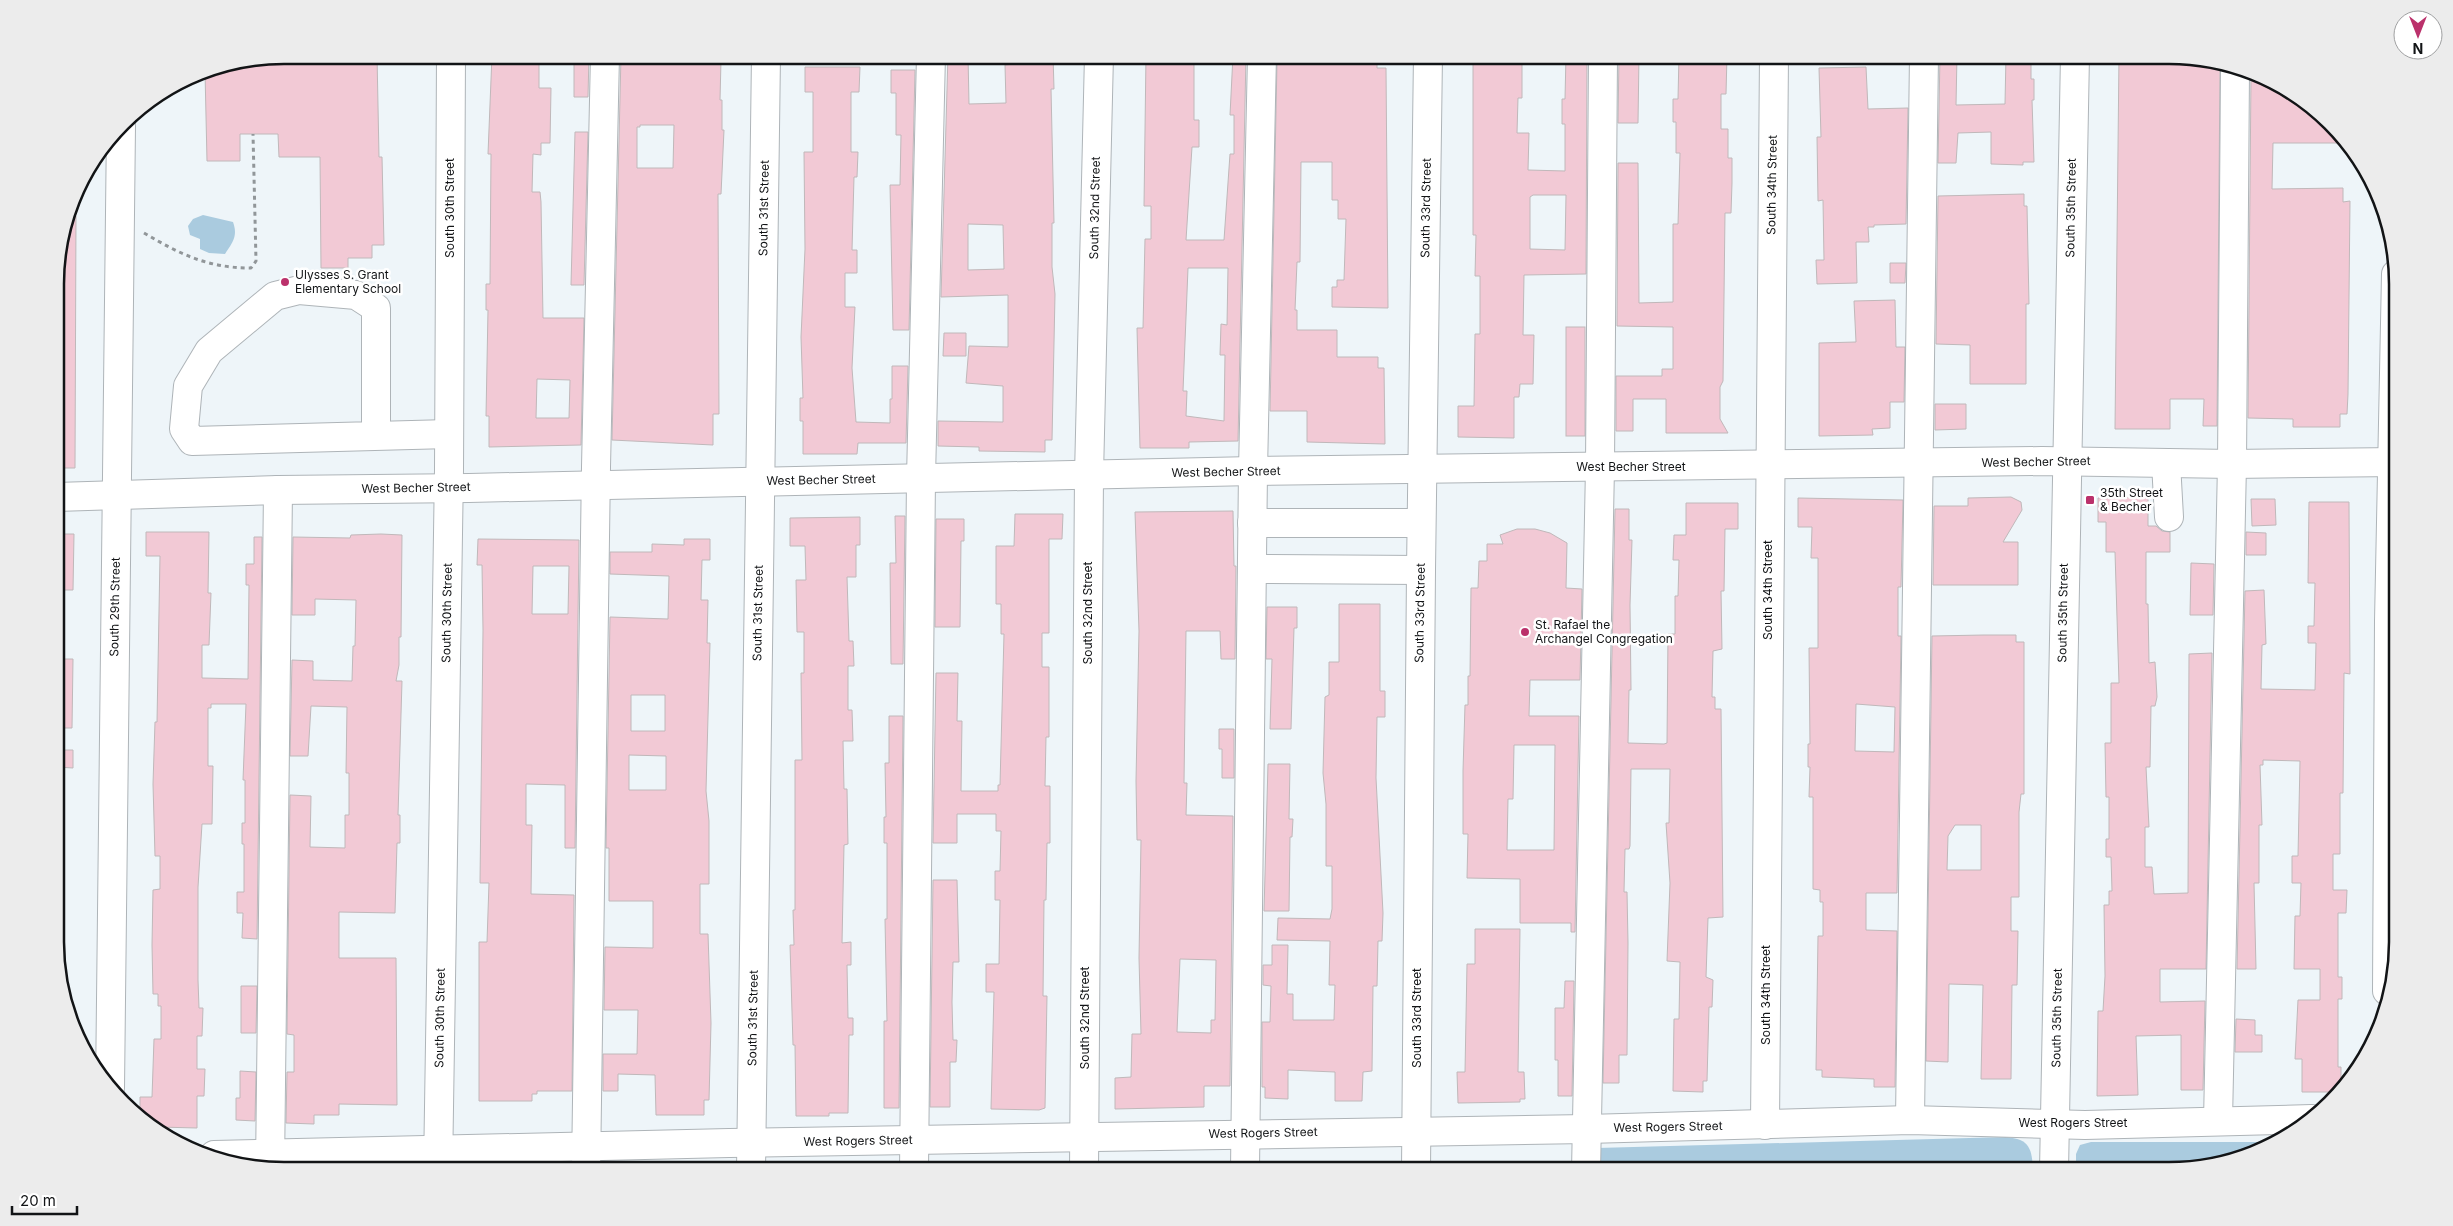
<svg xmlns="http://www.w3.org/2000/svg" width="2453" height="1226" viewBox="0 0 2453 1226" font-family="Inter,sans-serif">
  <rect width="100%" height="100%" fill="#eef5f9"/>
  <g fill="#aacbdf">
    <path d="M203 215 233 222C238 236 233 242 225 254L209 253 200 249V239L190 235 188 226 193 219Z"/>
    <path d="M2006 1137C2030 1139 2032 1149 2033 1171H1597V1148Z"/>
    <polygon points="2091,1142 2277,1142 2243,1159 2184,1171 2076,1171 2076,1154 2080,1145"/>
  </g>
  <g fill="#f2c9d5" stroke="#c0b8ba" fill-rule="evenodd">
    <polygon points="283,55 377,55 379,157 382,157 384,245 372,245 372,258 348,258 348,268 321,268 320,157 279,157 278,134 240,134 240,161 207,161 205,71"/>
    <path d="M492 55H539V88H551L550 143H541V155L533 154 532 192H540L541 202 543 318H584L581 445 489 447V416H486L488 310H486V284H490L491 154H488ZM537 379 570 380 569 418H536Z"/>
    <polygon points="574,55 589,55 588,97 574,97"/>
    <path d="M621 55H644V61H684L685 58 721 60 720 100H722V130H724L721 194H718L719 414H713V445L612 440ZM640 125H674L673 168H637V127H640Z"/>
    <path d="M948 55H968L969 104 1006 103 1005 65 1013 64V55H1053L1054 89H1051L1054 223H1052V267L1055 294 1052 440H1045V452L979 451V447L938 446V421L1003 422V386L966 383 969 346 1008 347V295L941 297ZM968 224 1003 225 1004 269 968 270Z"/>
    <path d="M1146 55H1194V120H1199V147H1192L1186 240H1224L1230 154H1234V115H1230L1233 55H1246L1238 441 1189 442V448H1140L1137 328H1143L1145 239H1151V206H1144ZM1188 268H1228L1227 325 1221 324 1220 355H1225L1224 421 1186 416 1187 391H1183Z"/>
    <polygon points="1328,55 1377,55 1377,68 1386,68 1388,308 1332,307 1332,287 1337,287 1337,280 1344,280 1346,219 1338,219 1338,200 1332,200 1332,162 1301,162 1300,262 1297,262 1295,310 1297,310 1297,330 1337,330 1337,357 1378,357 1378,368 1384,368 1385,444 1307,442 1307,411 1270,411 1277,62 1328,62"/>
    <path d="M1473 55H1522V98H1518L1517 133H1529L1528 170 1565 171V124H1562V99H1565L1566 55H1587L1586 274 1524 275 1523 335H1534L1533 384H1520L1519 397H1514V438L1458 437V406H1474L1475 334H1480V276H1475L1476 235H1473ZM1533 195H1566L1565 250 1530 249V197Z"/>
    <polygon points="1619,55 1639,55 1638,123 1618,123"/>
    <polygon points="1679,55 1727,55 1726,94 1721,94 1721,129 1728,129 1728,158 1732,158 1732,183 1731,213 1725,213 1723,381 1720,387 1720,419 1728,433 1666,433 1666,399 1633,399 1633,431 1616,431 1616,376 1662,376 1662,369 1673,369 1673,327 1617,326 1618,163 1638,163 1639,303 1673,302 1673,224 1678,224 1680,153 1676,153 1676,122 1673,122 1673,99 1678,99"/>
    <polygon points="1940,55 1957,55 1956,105 2005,104 2006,55 2031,55 2031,79 2034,79 2034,100 2032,100 2034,162 2023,162 2023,165 1991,164 1991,132 1958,133 1956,163 1938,163"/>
    <polygon points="2119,55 2170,55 2220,67 2217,426 2203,426 2204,399 2170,399 2170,429 2115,429"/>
    <polygon points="805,67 860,67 859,92 851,92 851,152 858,152 857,177 854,177 852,250 857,250 857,273 845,273 845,307 855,307 852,368 856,422 890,423 890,399 892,399 892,366 908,366 906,443 858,443 857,454 803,454 803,421 800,421 800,398 803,398 801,337 805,249 804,152 813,152 813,92 805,92"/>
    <polygon points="1866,67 1868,109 1908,108 1906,224 1874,225 1874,227 1868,227 1869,242 1856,242 1857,283 1817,284 1816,260 1824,260 1823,200 1818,201 1817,137 1821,137 1819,68"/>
    <polygon points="891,70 915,70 909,330 893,330 890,185 900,185 901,135 896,135 896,93 891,93"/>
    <polygon points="2251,74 2270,78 2320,112 2348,143 2273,143 2272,189 2343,188 2343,202 2350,201 2348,394 2347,414 2340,414 2340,427 2293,427 2293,419 2248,418"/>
    <polygon points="575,132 588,132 584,285 571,285"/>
    <polygon points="2024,194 2024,206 2027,206 2029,304 2026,304 2026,384 1970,384 1970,345 1936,344 1938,196"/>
    <polygon points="70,215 76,216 75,468 56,468 56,268"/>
    <polygon points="1890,263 1906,263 1905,283 1890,283"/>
    <polygon points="1895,300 1896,347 1905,347 1904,402 1890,402 1890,428 1872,429 1873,435 1819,436 1819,343 1856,342 1854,301"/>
    <rect x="1566" y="327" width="19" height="109"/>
    <polygon points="944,333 966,333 966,356 943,356"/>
    <polygon points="1935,404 1966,404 1966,429 1935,430"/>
    <polygon points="2011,497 2021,502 2022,510 2003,542 2018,542 2018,585 1933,585 1934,506 1968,506 1968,498"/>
    <polygon points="2148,497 2148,526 2156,526 2162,531 2170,532 2170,552 2146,552 2146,604 2148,604 2149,663 2155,662 2157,697 2155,706 2151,706 2150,767 2146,767 2149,827 2145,827 2145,867 2152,867 2154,894 2188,893 2189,654 2212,653 2206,969 2160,969 2160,1002 2205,1001 2203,1090 2181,1090 2181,1035 2136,1036 2138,1095 2097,1096 2098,1011 2103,1011 2105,976 2104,905 2109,905 2109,891 2112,891 2111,857 2106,857 2106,839 2109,839 2109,797 2106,797 2105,743 2111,743 2111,683 2119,683 2115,552 2106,552 2106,522 2098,522 2098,498"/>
    <path d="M1798 498 1903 500 1901 587H1898V636H1901L1897 893H1866V930L1897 931 1895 1087H1874V1079L1822 1077V1070H1816L1818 936H1823V902H1820V890L1813 889V797H1809L1810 767H1808V744H1810L1809 648H1818V558H1811L1812 527H1798ZM1856 704 1895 707 1894 752 1855 751Z"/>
    <polygon points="2251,499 2275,499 2276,525 2252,526"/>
    <polygon points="2309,502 2349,502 2350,674 2344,673 2343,793 2340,793 2340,854 2333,854 2333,890 2347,890 2346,913 2338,913 2338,977 2342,977 2342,999 2338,999 2338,1067 2341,1067 2341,1092 2302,1092 2302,1059 2295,1059 2298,1000 2320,1000 2320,969 2294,969 2295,916 2300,916 2301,883 2292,883 2292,856 2298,856 2300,761 2263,760 2263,765 2260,765 2262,825 2259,825 2259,883 2254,883 2256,969 2237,969 2245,591 2264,590 2266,644 2262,645 2261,689 2315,690 2316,643 2308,643 2308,626 2314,626 2315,583 2308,583"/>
    <polygon points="1686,503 1738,503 1738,529 1725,529 1724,591 1721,591 1722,649 1713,651 1712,697 1715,697 1715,709 1721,709 1723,917 1708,918 1706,977 1713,980 1712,1007 1709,1007 1707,1081 1703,1081 1703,1092 1673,1091 1674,1019 1679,1019 1680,962 1667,961 1670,883 1666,823 1669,823 1670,769 1631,769 1630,846 1629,849 1625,849 1624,892 1627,892 1628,943 1627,1055 1619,1055 1619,1083 1603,1083 1615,509 1629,509 1629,540 1632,540 1630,605 1631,690 1629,690 1628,743 1664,744 1667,743 1668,634 1675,634 1675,596 1678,596 1679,560 1673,560 1674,535 1686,535"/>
    <path d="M1233 511 1234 566H1236L1235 659H1221L1220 631H1186L1184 783H1187L1186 815 1233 816 1230 1086H1204V1107L1115 1109V1078L1131 1077 1132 1034H1141L1139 958 1141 840H1137L1136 781 1139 631 1135 512ZM1180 959 1216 960 1215 1020H1211V1033L1177 1032Z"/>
    <polygon points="1015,514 1063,514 1062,539 1049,539 1049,633 1042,633 1042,667 1049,667 1049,737 1046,737 1045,786 1050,786 1050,843 1047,843 1046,900 1044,900 1043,996 1047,996 1045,1108 1039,1110 991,1109 994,992 986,992 986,964 999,964 1000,900 995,900 995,871 1000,871 1001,831 996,831 996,814 957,814 957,843 933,843 936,673 958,673 957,721 962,721 961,791 998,791 998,785 1000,785 1004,634 1001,634 1001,604 996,604 996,546 1014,546"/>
    <polygon points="895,516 905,516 903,664 891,664 890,563 896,563"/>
    <polygon points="860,517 860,545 856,545 856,577 847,577 849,641 853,641 854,666 848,666 848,710 852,710 853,741 843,741 844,789 847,789 848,844 844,845 842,943 851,942 851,965 847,965 848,1018 853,1018 853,1035 849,1035 848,1113 829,1113 829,1116 796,1116 795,1045 793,1045 790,945 794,945 793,910 795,910 795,760 802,760 801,673 804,673 804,632 797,632 796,580 806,580 805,546 790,546 790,518"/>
    <polygon points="936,519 964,519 964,541 961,541 960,627 935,627"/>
    <path d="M1517 529H1535L1550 533 1567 543 1566 588 1582 589 1580 680H1530L1529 716H1579L1575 932H1571V923H1520V879L1467 878 1468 834H1463V771L1465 705H1468V676H1470L1471 588H1478L1479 561H1487V544H1503L1500 535ZM1514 745H1555L1554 850H1507L1508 799H1513Z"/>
    <polygon points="146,532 209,532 208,593 211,593 209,645 202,645 202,678 248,679 249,585 246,585 246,564 254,564 254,537 262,537 257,939 242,938 243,913 237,913 237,892 244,892 244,844 242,844 242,823 245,823 245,780 243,780 246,704 211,704 211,708 208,708 208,766 213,766 212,824 202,824 198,887 198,980 199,1008 203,1008 202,1036 197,1036 197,1069 205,1069 204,1096 197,1096 197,1128 158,1127 140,1113 140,1097 152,1097 154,1039 161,1039 161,1006 158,1006 158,994 153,994 152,945 153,890 160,889 160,856 155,856 153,784 155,722 157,722 160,556 146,556"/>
    <polygon points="2246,532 2266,533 2266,555 2246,555"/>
    <polygon points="56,534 74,534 73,590 56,590"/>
    <polygon points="381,534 402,535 401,637 399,637 399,665 396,681 402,681 398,815 400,815 400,843 397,843 395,913 339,912 339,958 396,958 397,1105 339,1104 339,1115 314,1115 314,1124 286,1123 287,1072 294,1072 294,1035 287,1034 290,795 311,796 310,847 345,848 345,815 349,815 349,773 346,773 347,707 311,706 308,756 290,756 292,660 313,661 313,680 352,681 353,646 355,646 356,600 315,599 315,615 292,615 293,537 350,538 351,535"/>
    <path d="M478 539 579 540 575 848H565V785L526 784V825H532L531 894 574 895 572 1091H537V1094H532V1101H479V942H487L489 883H480L483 630 482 565H477ZM533 566H569L568 614H532Z"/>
    <path d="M684 539H710V560H702L701 600H708L707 643H710L706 791 709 821V884H700V934H708L711 1023 709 1100H704V1115H656L655 1075 618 1074V1091H603V1054H637L638 1010H604L605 947 653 948V901H609V848H606L610 617 668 619 669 576 610 574V552H652V544L684 545ZM631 695H665V731H631ZM629 755 666 756V790H629Z"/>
    <polygon points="2191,563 2214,564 2213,615 2190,615"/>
    <polygon points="1339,604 1380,604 1380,691 1385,691 1385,717 1377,717 1376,778 1383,913 1382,941 1378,941 1377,986 1373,986 1372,1071 1363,1072 1362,1101 1335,1101 1335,1072 1288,1070 1288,1099 1265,1098 1265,1087 1262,1087 1262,1022 1270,1022 1271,986 1263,985 1263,965 1272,965 1272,945 1288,945 1287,994 1293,994 1293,1020 1334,1020 1335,985 1329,985 1330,941 1277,940 1278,918 1330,919 1332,909 1332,866 1326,866 1326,804 1323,773 1325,697 1329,695 1329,662 1339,662"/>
    <polygon points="1267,607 1297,607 1297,628 1294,628 1291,729 1270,729 1272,659 1266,659"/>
    <path d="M1984 635H2016V642H2024V794H2021L2019 812V897H2011V931H2018L2017 985H2012L2011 1079H1981L1983 985 1949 984 1948 1062 1926 1061 1932 636ZM1955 825H1981V870H1947L1948 836Z"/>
    <polygon points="56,659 73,659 72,728 56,728"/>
    <polygon points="889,716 903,716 899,1108 884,1108 884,1021 887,1021 885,919 887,919 887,843 884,843 884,817 886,817 885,763 889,763"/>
    <polygon points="1219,729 1234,729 1234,778 1222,778 1222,749 1219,749"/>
    <polygon points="57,750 73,750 73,768 57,767"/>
    <polygon points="1268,764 1290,764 1289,819 1293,819 1292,837 1290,837 1289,911 1264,911"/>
    <polygon points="933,880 957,880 959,962 953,962 952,1002 953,1040 957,1040 956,1062 950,1062 950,1107 930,1107"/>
    <polygon points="1475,929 1520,929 1518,1072 1524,1072 1525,1099 1520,1099 1520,1102 1458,1103 1457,1072 1465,1072 1467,964 1475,964"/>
    <polygon points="1565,981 1574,981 1572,1096 1558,1096 1558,1060 1555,1060 1555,1008 1564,1008"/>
    <polygon points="241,986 257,986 256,1033 241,1033"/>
    <polygon points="2236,1019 2255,1020 2255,1035 2262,1035 2262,1052 2235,1052"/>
    <polygon points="240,1071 256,1072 255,1121 236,1120 236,1098 240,1098"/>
  </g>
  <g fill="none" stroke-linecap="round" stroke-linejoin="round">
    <defs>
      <g id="minor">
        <polyline points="376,435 376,308 356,295 299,290 275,296 209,351 188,386 184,429 192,441 449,434"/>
        <polyline points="2166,463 2169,517"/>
        <polyline points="56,497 278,490 469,488 1253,471 2042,461 2232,464 2397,462"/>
        <polyline points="1252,523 1421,523"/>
        <polyline points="1252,569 1421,570"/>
        <polyline points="2387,991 2389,621 2396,274"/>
        <polyline points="110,1088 121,126"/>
        <polyline points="1910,1120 1924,55"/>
        <polyline points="2218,1121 2232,464 2235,70"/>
        <polyline points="1765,1125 1774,55"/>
        <polyline points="214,1155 729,1143 1587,1129 1910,1120 2085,1125 2312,1119"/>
        <polyline points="270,1168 278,490"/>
        <polyline points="438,1171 449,470 451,55"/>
        <polyline points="586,1171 596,467 605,55"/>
        <polyline points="751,1171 766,55"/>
        <polyline points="914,1171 921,478 931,55"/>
        <polyline points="1084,1171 1089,475 1099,55"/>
        <polyline points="1245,1171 1253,471 1262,55"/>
        <polyline points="1416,1171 1421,570 1428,55"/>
        <polyline points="1586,1171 1600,467 1603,55"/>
      </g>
      <polyline id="major" points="2054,1171 2075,55"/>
    </defs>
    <use href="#minor" stroke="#aeb4b8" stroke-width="30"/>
    <use href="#major" stroke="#aeb4b8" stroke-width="30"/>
    <path stroke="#919699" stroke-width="3" stroke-dasharray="4 4" stroke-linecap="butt" d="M144 233C180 254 207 268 251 268L256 261 253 134"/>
    <use href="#minor" stroke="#fff" stroke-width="28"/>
    <use href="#major" stroke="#fff" stroke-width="28"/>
  </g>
  <g fill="#bb316b" stroke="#fff" stroke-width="2">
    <circle cx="285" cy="282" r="5"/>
    <rect x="2085" y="495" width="10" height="10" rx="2.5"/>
    <circle cx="1525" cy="632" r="5"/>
  </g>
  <g text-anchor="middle" stroke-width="5" stroke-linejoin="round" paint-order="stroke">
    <g font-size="12" fill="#121416" stroke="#fff">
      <text transform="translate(1772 185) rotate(-89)" y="4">South 34th Street</text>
      <text transform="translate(450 208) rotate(-90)" y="4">South 30th Street</text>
      <text transform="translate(764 208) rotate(-89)" y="4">South 31st Street</text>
      <text transform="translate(1095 208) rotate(-89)" y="4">South 32nd Street</text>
      <text transform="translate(1426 208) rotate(-89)" y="4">South 33rd Street</text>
      <text transform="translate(2071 208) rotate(-89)" y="4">South 35th Street</text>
      <text transform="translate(2036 462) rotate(-1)" y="4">West Becher Street</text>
      <text x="1631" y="471">West Becher Street</text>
      <text transform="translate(1226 472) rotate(-1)" y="4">West Becher Street</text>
      <text transform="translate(821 480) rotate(-1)" y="4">West Becher Street</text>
      <text transform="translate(416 488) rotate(-1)" y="4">West Becher Street</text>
      <text transform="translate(1768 590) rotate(-90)" y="4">South 34th Street</text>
      <text transform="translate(115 607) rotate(-89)" y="4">South 29th Street</text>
      <text transform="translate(447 613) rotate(-89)" y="4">South 30th Street</text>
      <text transform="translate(758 613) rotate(-89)" y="4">South 31st Street</text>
      <text transform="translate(1088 613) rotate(-90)" y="4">South 32nd Street</text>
      <text transform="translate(1420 613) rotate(-89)" y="4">South 33rd Street</text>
      <text transform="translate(2063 613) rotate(-89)" y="4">South 35th Street</text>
      <text transform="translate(1766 995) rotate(-90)" y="4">South 34th Street</text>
      <text transform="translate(440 1018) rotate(-89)" y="4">South 30th Street</text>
      <text transform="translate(753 1018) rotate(-89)" y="4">South 31st Street</text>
      <text transform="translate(1085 1018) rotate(-90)" y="4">South 32nd Street</text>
      <text transform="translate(1417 1018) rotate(-90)" y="4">South 33rd Street</text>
      <text transform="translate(2057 1018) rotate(-89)" y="4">South 35th Street</text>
      <text x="2073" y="1127">West Rogers Street</text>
      <text transform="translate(1668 1127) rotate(-1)" y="4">West Rogers Street</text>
      <text transform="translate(1263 1133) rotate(-1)" y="4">West Rogers Street</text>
      <text transform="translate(858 1141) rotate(-1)" y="4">West Rogers Street</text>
    </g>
    <g font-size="12" fill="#121416" stroke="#fff" text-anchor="start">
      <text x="295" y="279">Ulysses S. Grant<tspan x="295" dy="14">Elementary School</tspan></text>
      <text x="2100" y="497">35th Street<tspan x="2100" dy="14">&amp; Becher</tspan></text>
      <text x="1535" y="629">St. Rafael the<tspan x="1535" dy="14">Archangel Congregation</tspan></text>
    </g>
  </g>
  <path d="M0 0H2453V1226H0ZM284 64H2169A220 220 0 0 1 2389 284V942A220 220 0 0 1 2169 1162H284A220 220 0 0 1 64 942V284A220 220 0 0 1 284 64Z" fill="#ececec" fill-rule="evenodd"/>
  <path fill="none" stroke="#121416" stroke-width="2.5" d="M284 64H2169A220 220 0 0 1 2389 284V942A220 220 0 0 1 2169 1162H284A220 220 0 0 1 64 942V284A220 220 0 0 1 284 64Z"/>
  <g transform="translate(2418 35) rotate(180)"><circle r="24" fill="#ffffff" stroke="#a0a1a2"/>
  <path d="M0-4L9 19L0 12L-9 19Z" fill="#bb316b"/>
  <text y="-8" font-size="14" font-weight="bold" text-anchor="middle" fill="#121416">N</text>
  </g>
  <path d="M12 1206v8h65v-8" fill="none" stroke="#121416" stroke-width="2.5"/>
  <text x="20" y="1206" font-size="15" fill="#121416" stroke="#ffffff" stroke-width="4" paint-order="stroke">20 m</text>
</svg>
